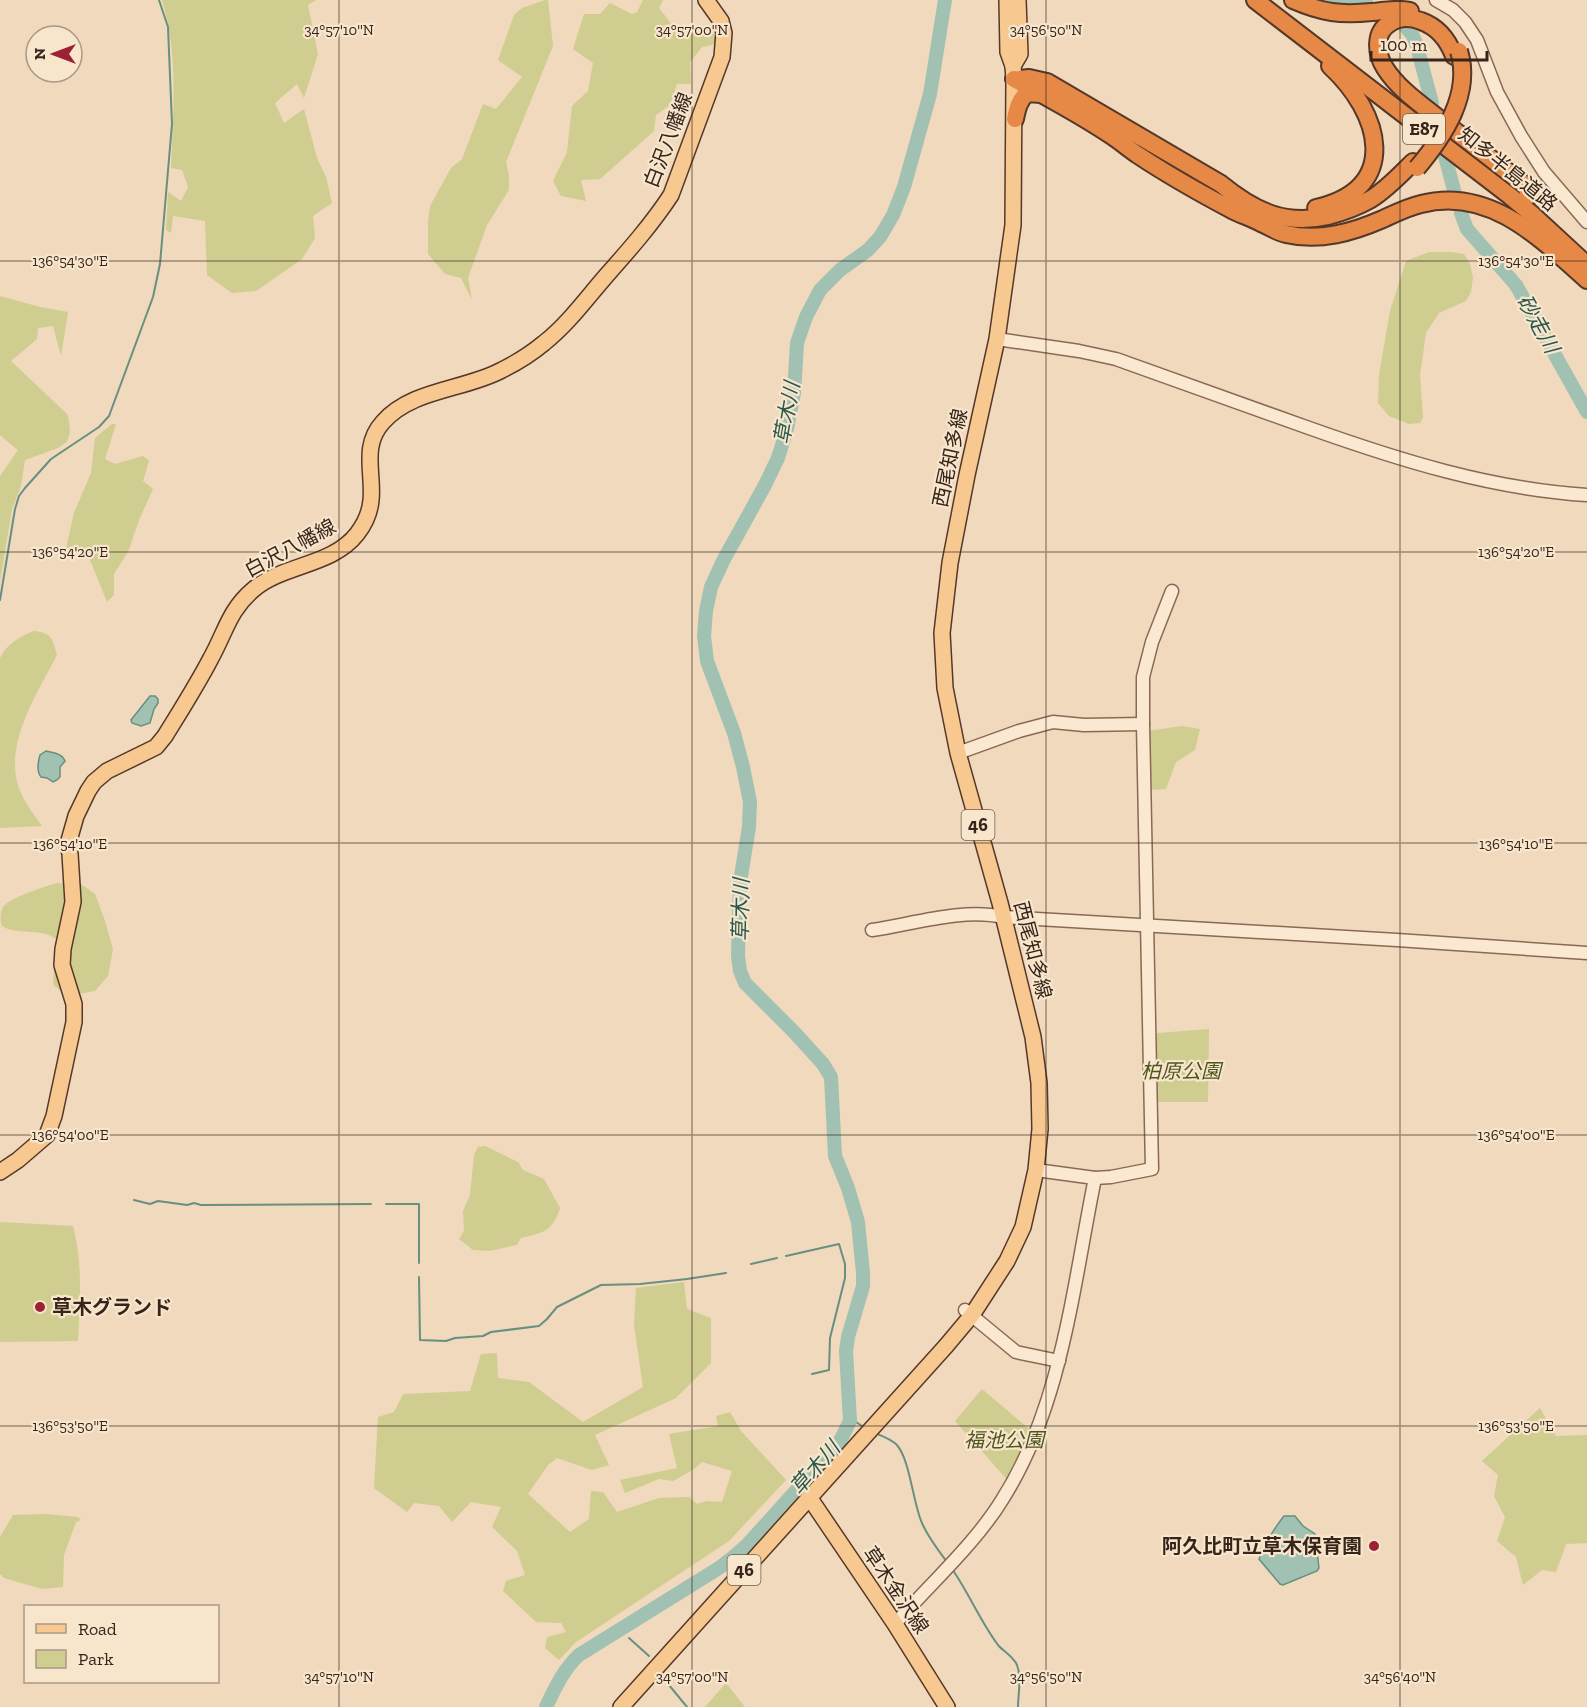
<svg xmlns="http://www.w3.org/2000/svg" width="1587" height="1707" viewBox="0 0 1587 1707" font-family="'Zilla Slab','Noto Sans JP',serif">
  <rect width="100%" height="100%" fill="#f0d9bc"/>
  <g fill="#cfcd90">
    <path d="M162 0H316L308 5 318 54 304 98 297 84 275 103 284 123 304 109 317 158 326 177 332 203 313 216 315 238 302 259 256 291 232 293 207 275 205 221 173 216 171 233 166 230 168 192 181 201 188 187 182 170 171 168C173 113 179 54 162 0Z"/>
    <polygon points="545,0 548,0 553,46 506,162 509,176 509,190 487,225 468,278 472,300 461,278 445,274 428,254 428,222 430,206 451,168 462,159 483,104 496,109 522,77 498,60 514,15 522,8"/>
    <polygon points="643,0 663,0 659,8 683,39 706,27 715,35 716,44 702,47 690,62 691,84 677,84 670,105 656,115 654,131 600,179 581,180 586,201 561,196 553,181 567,152 572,106 588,91 593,63 573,49 584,14 600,14 610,3 632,14 637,12"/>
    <polygon points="1429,252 1451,252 1464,254 1470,264 1473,277 1471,292 1466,301 1439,313 1426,333 1420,375 1423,417 1420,423 1409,424 1389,416 1378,403 1379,375 1390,311 1406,261"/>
    <polygon points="0,296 40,307 68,312 61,356 53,326 38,328 37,339 11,361 67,414 69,421 70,433 67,442 58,448 25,460 21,486 12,509 0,582 0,476 18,450 0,435"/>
    <polygon points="112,424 116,424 105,459 115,464 143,456 149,461 143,481 153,489 139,520 128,552 114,574 114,595 107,602 88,555 75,555 66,548 74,513 91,473 95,438"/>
    <path d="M34 631C52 633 52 638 57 655 39 690 9 735 16 777 19 795 31 811 42 826L0 828V658C6 645 20 636 34 631Z"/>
    <polygon points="1182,726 1200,729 1195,750 1176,762 1166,789 1149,790 1148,731"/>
    <path d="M57 883 81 884 95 894 104 918 113 949 108 976 95 991C79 994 64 998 53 984L56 939C40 927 18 936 2 926 0 920 0 913 3 907 11 897 44 887 57 883Z"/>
    <polygon points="1209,1029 1208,1102 1155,1102 1151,1040 1158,1033"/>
    <path d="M485 1146 518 1162 523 1170 544 1179 560 1208C553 1231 543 1233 521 1238L517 1245 489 1251 473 1250 459 1239 464 1231 463 1211 470 1195 474 1155 478 1147Z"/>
    <path d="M0 1222 73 1226C83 1265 80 1301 78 1341L0 1342Z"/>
    <polygon points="684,1282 687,1309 711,1318 711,1363 676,1398 595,1435 609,1465 592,1470 557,1458 548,1465 528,1494 570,1532 589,1519 591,1491 603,1492 617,1512 659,1498 689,1497 697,1504 707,1501 722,1502 732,1471 702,1462 693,1470 673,1481 659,1479 625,1493 620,1480 677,1468 669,1434 718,1426 716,1416 730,1412 741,1431 786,1480 729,1541 576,1642 559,1660 545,1648 547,1637 566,1632 561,1623 536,1622 503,1591 506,1581 525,1575 517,1551 492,1527 501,1507 471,1502 452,1522 439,1506 414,1503 407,1512 374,1488 378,1417 394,1412 403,1394 470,1391 481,1354 497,1353 498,1378 529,1382 583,1422 643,1387 634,1325 636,1288"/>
    <polygon points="982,1389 1035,1434 1011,1484 955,1421"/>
    <polygon points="1540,1408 1556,1436 1587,1435 1587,1543 1566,1544 1556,1572 1542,1570 1523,1585 1516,1557 1497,1541 1505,1517 1494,1496 1498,1475 1482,1461"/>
    <polygon points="45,1514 78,1517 81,1520 76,1522 64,1555 63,1587 42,1589 4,1578 0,1574 0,1537 13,1515"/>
    <polygon points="726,1683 745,1707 705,1707"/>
  </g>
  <g fill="#a1c1b3" stroke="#688f80" stroke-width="1.5">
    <polygon points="150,696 155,696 158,699 158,703 154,709 150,723 141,726 132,723 131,720"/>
    <path d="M46 751C53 753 62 753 65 761L60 767V777L57 780 53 782 47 778 41 777C36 771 38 762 40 755Z"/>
    <path d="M1284 1516H1295L1303 1526 1315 1534 1319 1568 1317 1571 1283 1585 1280 1584 1259 1559C1265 1543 1273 1530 1284 1516Z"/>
  </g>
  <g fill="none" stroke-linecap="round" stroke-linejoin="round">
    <g stroke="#688f80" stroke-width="2">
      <polyline points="0,600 15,509 19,496 25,488 51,459 99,427 109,416 153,297 160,264 172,124 168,27 159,0"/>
      <polyline points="134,1200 150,1204 158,1201 187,1205 194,1203 201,1205 371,1204"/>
      <polyline points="386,1204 419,1204 419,1263"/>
      <polyline points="786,1256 839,1244 845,1264 845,1278 830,1338 829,1370 812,1374"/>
      <polyline points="751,1264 777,1258"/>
      <polyline points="419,1277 420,1340 446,1341 455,1338 483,1336 491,1332 539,1326 547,1319 557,1307 601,1285 640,1284 687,1279 726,1273"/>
      <polyline points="850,1421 856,1422 865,1428"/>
      <path d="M875 1433C882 1436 890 1439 896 1444 910 1458 913 1504 922 1523 928 1537 938 1550 947 1562"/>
      <path d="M952 1569C969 1593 980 1621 998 1645 1004 1652 1013 1656 1017 1665 1022 1678 1018 1694 1018 1707"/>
      <polyline points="629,1638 649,1656"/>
      <polyline points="664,1679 687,1707"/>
    </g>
    <g stroke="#a1c1b3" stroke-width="14">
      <polyline points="1322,0 1347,3 1366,0"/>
      <polyline points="1404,25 1412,34 1416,43 1432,103"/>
      <polyline points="1445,156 1455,194"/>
      <polyline points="1461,213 1467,229 1516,285 1587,412"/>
      <path d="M546 1707C555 1688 563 1670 579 1655L719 1568 732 1558 747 1545 839 1443 850 1421 846 1351 848 1337 863 1286V1273L858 1222 848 1188 835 1156 831 1077 823 1064 794 1032 745 983 740 971 738 956 740 882 749 827 750 802 743 767 734 733 707 661 704 636 706 611 711 587 723 561 765 485 778 458 787 429 794 393 797 343 806 317 820 290 840 270 868 250 880 237 893 215 904 187 930 94 945 0"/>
    </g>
    <defs>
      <g id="minor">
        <polyline points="1436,0 1453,10 1465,22 1477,40 1497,92 1521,136 1544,172 1587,222"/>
        <path d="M997 339 1079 351 1116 359C1181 382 1245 405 1309 428 1399 460 1491 489 1587 495"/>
        <polyline points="958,753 1019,731 1053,722 1084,725 1143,724"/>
        <path d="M872 930C913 924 962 908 1003 917L1397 940 1587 953"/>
        <polyline points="1036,1170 1095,1178 1111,1177 1152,1169 1143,724 1143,677 1152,642 1172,591"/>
        <polyline points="965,1310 1016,1352 1059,1361"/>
        <path d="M895 1624C929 1585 975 1544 1002 1500 1062 1406 1073 1286 1095 1178"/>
      </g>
      <g id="major">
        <polyline points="1013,66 1020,54 1018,0"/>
        <path d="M0 1172 18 1160 47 1135 54 1116 74 1022V1004L62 965 63 949 73 902 70 854 68 844 76 816 88 791 94 782 107 771 156 747 165 736C181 710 197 685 211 658 226 631 229 610 254 589 284 564 332 566 357 534 364 525 370 512 371 500 374 474 361 446 383 422 412 389 465 390 502 370 516 363 532 353 544 343 568 324 586 299 606 276 629 250 652 224 671 195L722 57 724 33 721 21 706 0"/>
        <polyline points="809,1497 895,1624 947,1707"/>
        <polyline points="621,1707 946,1346 972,1315 1007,1261 1023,1227 1036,1170 1040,1129 1039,1083 1033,1037 1000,903 958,753 945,688 942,633 950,563 967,475 997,339 1013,225 1014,79 1013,66 1008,52 1007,0"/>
      </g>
      <g id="highway">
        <polyline points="1255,0 1510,196 1534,216 1587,265"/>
        <path d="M1293 0C1323 13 1340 15 1372 12 1385 11 1397 8 1410 11"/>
        <path d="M1454 56C1448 40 1438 27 1421 21 1411 17 1399 17 1390 23 1374 32 1376 54 1385 68 1398 89 1422 105 1442 121 1470 142 1498 164 1526 186L1529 196"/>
        <path d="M1014 79C1047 97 1081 115 1112 136 1121 142 1129 149 1138 155 1168 175 1200 193 1232 210 1242 215 1252 218 1261 223 1270 227 1277 232 1286 234 1320 242 1353 232 1383 219 1396 213 1408 207 1421 204 1489 186 1540 238 1587 280"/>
        <path d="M1020 79 1029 78 1047 82 1221 184C1254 211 1285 226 1328 216 1343 212 1357 207 1371 199 1387 189 1400 175 1413 162"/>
        <path d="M1015 119C1017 109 1019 100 1027 93L1041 94"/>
        <path d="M1316 208C1402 188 1381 113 1330 66"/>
      </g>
    </defs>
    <use href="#minor" stroke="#896955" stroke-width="15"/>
    <use href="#major" stroke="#56382a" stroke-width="18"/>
    <use href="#highway" stroke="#56382a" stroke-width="20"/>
    <use href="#minor" stroke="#fbe8d0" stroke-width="12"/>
    <use href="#major" stroke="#f7c991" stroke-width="15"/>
    <use href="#highway" stroke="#e68946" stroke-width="16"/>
    <defs>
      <path id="highway-bridge" d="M1417 168C1444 136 1472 94 1459 51"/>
    </defs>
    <use href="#highway-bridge" stroke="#56382a" stroke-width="20" stroke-linecap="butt"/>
    <use href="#highway-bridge" stroke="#e68946" stroke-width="16"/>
  </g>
  <path fill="none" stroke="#37241b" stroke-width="1.5" stroke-opacity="0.45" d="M339 0V1707M692 0V1707M1046 0V1707M1400 0V1707M0 261H1587M0 552H1587M0 843H1587M0 1135H1587M0 1426H1587"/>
  <g fill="#9b2134" stroke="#f7e5cc" stroke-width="2">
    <circle cx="40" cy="1307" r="6"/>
    <circle cx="1374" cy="1546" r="6"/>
  </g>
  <g text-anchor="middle" stroke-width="4.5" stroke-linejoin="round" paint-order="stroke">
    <g fill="#f7e5cc" stroke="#715e50" stroke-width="1.5">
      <rect x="1403" y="114" width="42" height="30" rx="4.5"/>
      <rect x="961.5" y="810" width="33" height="30" rx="4.5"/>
      <rect x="727.5" y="1555" width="33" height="30" rx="4.5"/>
    </g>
    <g font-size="18" font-weight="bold" fill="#37241b">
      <text x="1424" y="135">E87</text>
      <text x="978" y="831">46</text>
      <text x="744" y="1576">46</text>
    </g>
    <g font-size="20" fill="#37241b" stroke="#f7e5cc">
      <text transform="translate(668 140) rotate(-69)" y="7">白沢八幡線</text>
      <text transform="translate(1508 169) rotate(39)" y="7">知多半島道路</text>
      <text transform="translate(950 458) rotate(-78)" y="7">西尾知多線</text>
      <text transform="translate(290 548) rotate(-28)" y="7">白沢八幡線</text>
      <text transform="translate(1033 950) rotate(76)" y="7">西尾知多線</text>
      <text transform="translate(896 1590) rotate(56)" y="7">草木金沢線</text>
    </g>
    <g font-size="20" font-style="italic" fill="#4f5520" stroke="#f7e5cc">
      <text x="1181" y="1078">柏原公園</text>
      <text x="1004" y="1447">福池公園</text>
    </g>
    <g font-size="20" font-weight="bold" fill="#37241b" stroke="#f7e5cc" text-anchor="start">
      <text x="52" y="1314">草木グランド</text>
      <text x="1362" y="1553" text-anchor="end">阿久比町立草木保育園</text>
    </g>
    <g font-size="21" font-style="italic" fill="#29584e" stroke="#f7e5cc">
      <text transform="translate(1538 324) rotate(61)" y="7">砂走川</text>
      <text transform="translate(787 413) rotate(-80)" y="7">草木川</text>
      <text transform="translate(741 910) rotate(-89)" y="7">草木川</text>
      <text transform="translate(815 1468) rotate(-49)" y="7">草木川</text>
    </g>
  </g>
  <g font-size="15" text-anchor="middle" fill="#37241b" stroke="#f7e5cc" stroke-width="4.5" stroke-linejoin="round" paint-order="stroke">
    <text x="339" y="35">34°57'10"N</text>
    <text x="692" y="35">34°57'00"N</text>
    <text x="1046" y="35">34°56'50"N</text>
    <text x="1516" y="266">136°54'30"E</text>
    <text x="70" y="266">136°54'30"E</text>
    <text x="1516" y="557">136°54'20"E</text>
    <text x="70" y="557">136°54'20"E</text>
    <text x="1516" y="849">136°54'10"E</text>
    <text x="70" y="849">136°54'10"E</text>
    <text x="1516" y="1140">136°54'00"E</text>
    <text x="70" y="1140">136°54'00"E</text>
    <text x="1516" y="1431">136°53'50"E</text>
    <text x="70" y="1431">136°53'50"E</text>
    <text x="339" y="1682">34°57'10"N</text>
    <text x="692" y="1682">34°57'00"N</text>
    <text x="1046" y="1682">34°56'50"N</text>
    <text x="1400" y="1682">34°56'40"N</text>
  </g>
  <rect x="24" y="1605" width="195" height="78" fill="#f7e5cc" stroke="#aa9885" stroke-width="1.5"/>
  <rect x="36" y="1624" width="30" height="9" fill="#f7c991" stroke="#aa9885" stroke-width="1.5"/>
  <text x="78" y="1635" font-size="18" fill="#37241b">Road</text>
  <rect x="36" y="1650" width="30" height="18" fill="#cfcd90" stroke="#aa9885" stroke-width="1.5"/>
  <text x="78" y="1665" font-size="18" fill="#37241b">Park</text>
  <g transform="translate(54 54) rotate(270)"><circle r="28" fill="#f7e5cc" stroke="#aa9885" stroke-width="1.5"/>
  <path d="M0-4.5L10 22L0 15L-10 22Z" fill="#9b2134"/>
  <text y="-9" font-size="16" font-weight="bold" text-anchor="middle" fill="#37241b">N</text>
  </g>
  <path d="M1371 51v9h116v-9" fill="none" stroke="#37241b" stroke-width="3"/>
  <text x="1380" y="51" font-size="18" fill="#37241b" stroke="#f7e5cc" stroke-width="4.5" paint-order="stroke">100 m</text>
</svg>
